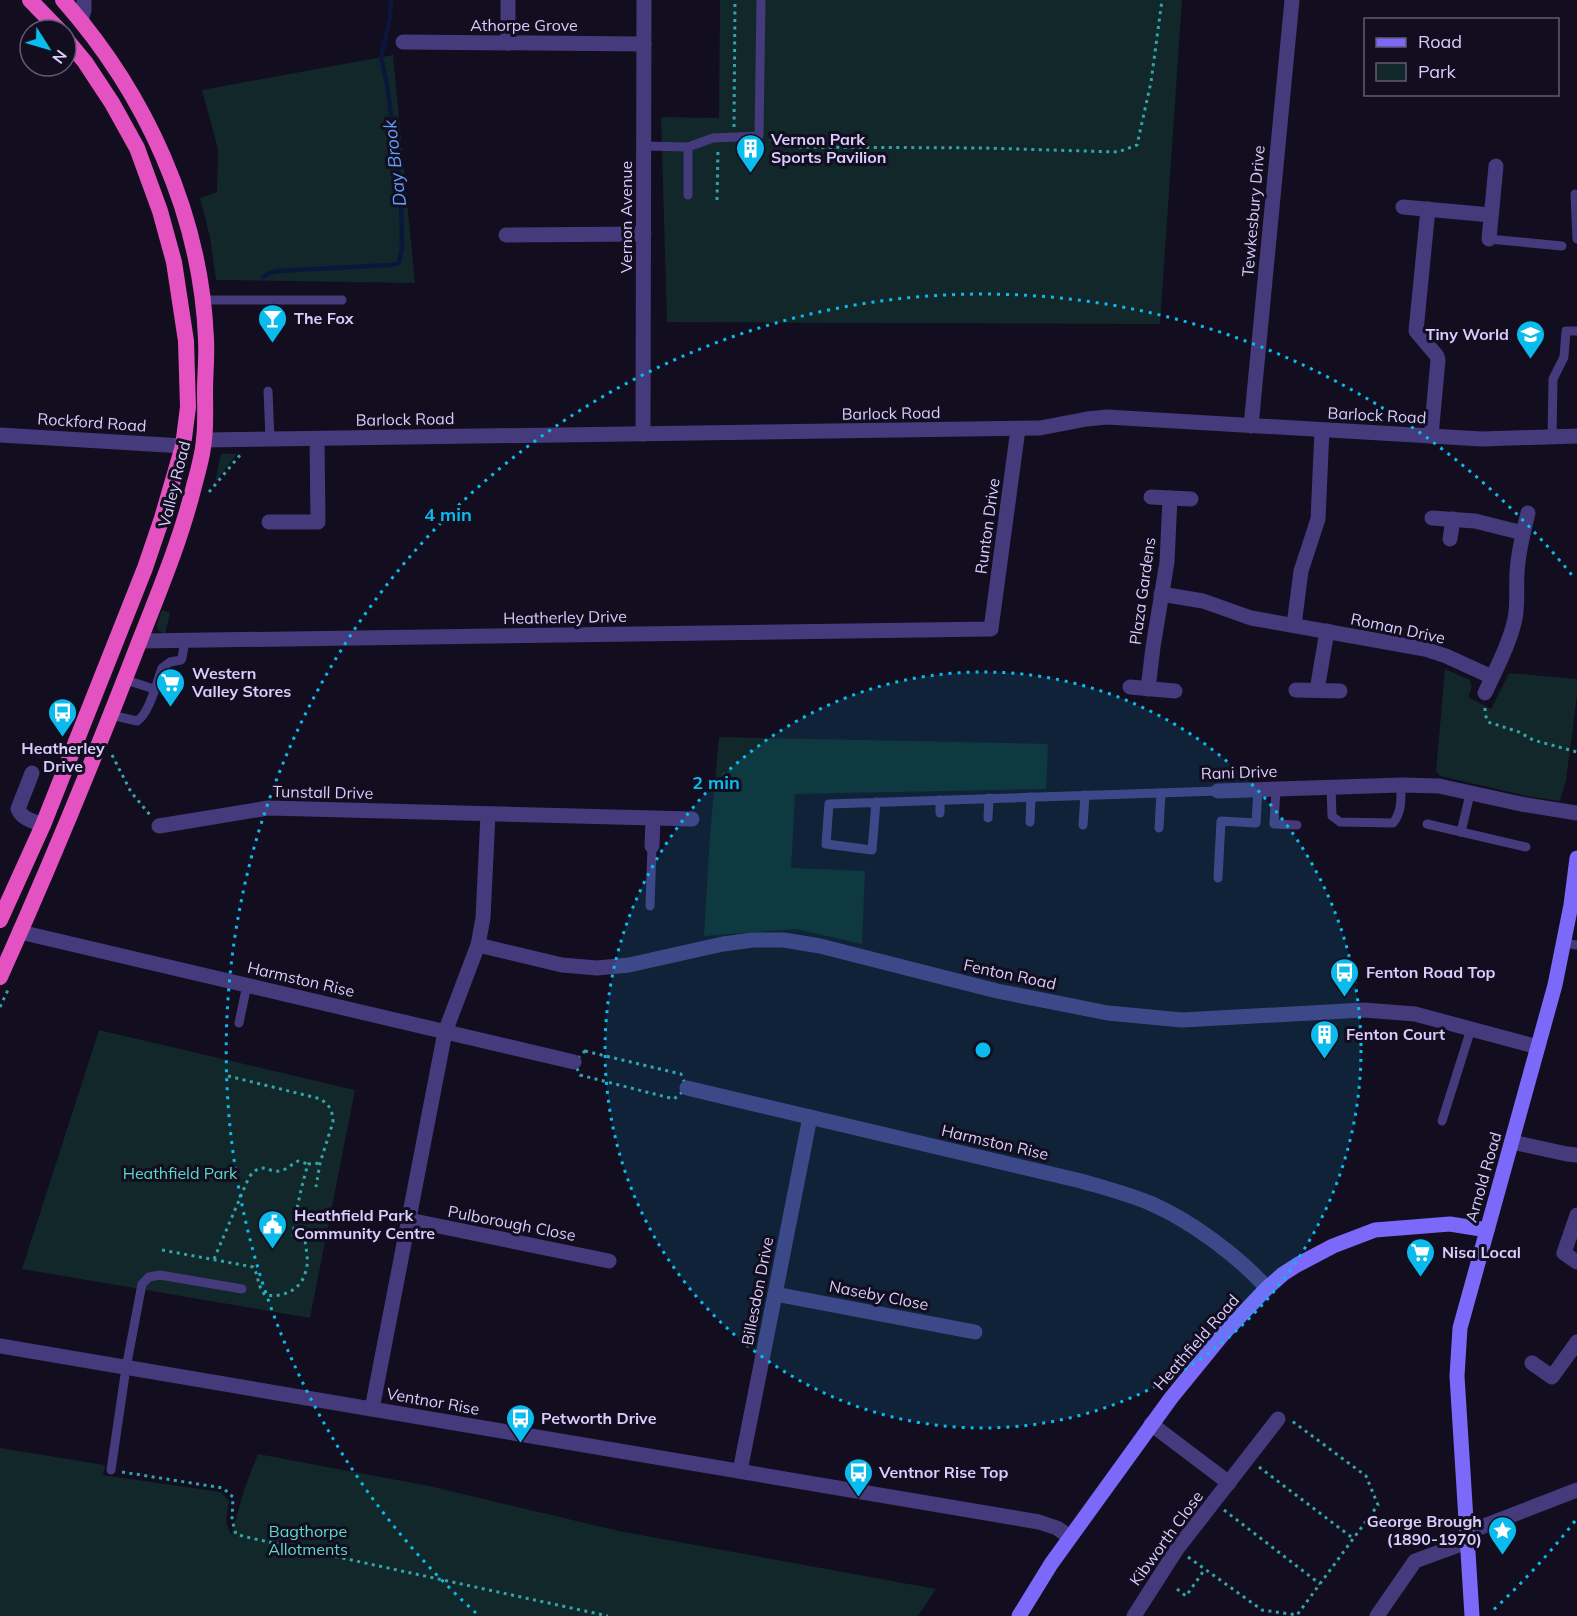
<svg xmlns="http://www.w3.org/2000/svg" width="1577" height="1616" viewBox="0 0 1577 1616" font-family="Mulish,sans-serif">
  <rect width="100%" height="100%" fill="#120d1f"/>
  <g fill="#112729">
    <polygon points="720,0 1182,0 1160,324 667,322 661,117 719,118"/>
    <polygon points="393,55 415,283 216,280 210,237 200,198 217,192 218,149 202,90"/>
    <polygon points="221,454 237,454 215,482"/>
    <polygon points="162,610 170,613 165,634 158,630 157,625"/>
    <polygon points="1445,669 1470,680 1472,687 1468,697 1491,709 1509,673 1577,679 1577,696 1566,780 1560,801 1532,797 1440,776 1436,771"/>
    <polygon points="719,737 1048,744 1046,789 795,794 791,868 865,871 862,944 796,929 704,936 710,835"/>
    <polygon points="99,1030 355,1090 310,1318 22,1269"/>
    <polygon points="0,1448 105,1465 103,1475 221,1492 229,1501 226,1521 231,1535 245,1487 258,1454 429,1486 619,1531 936,1589 918,1616 0,1616"/>
  </g>
  <g fill="none" stroke-linecap="round" stroke-linejoin="round">
    <polyline stroke="#0b173a" stroke-width="4.5" points="264,277 269,273 278,271 390,265 399,263 402,248 401,194 387,84 381,57 390,18 391,0"/>
    <g stroke="#32a5ac" stroke-width="3" stroke-dasharray="3 4.5" stroke-linecap="butt">
      <polyline points="734,127 735,0"/>
      <polyline points="770,139 796,147 983,148 1118,152 1137,145 1151,82 1162,0"/>
      <polyline points="717,200 718,148"/>
      <polyline points="209,492 241,454"/>
      <polyline points="1485,708 1485,714 1488,722 1519,732 1533,740 1577,752"/>
      <polyline points="112,755 131,792 150,815"/>
      <polyline points="0,1007 8,990"/>
      <polygon points="585,1051 681,1074 687,1088 674,1099 580,1075 574,1062"/>
      <path d="M228 1076 317 1098C328 1102 333 1110 333 1122L320 1163 316 1187"/>
      <path d="M162 1250 253 1267C260 1278 256 1284 265 1295 283 1298 302 1290 306 1270 309 1261 306 1250 305 1240L293 1235C296 1210 301 1188 308 1164L320 1163"/>
      <path d="M214 1259 249 1177C263 1160 267 1173 280 1171 286 1170 292 1164 298 1161L308 1164"/>
      <polyline points="1259,1467 1354,1539"/>
      <polyline points="122,1472 223,1488 233,1497 232,1520 236,1534 246,1537 608,1616"/>
      <polyline points="1224,1510 1320,1584"/>
      <polyline points="1188,1557 1262,1610 1297,1615 1378,1505 1366,1476 1292,1421"/>
      <polyline points="1177,1589 1186,1596 1205,1569"/>
    </g>
    <g stroke="#443a7c" stroke-width="9">
      <polyline points="644,146 688,147 713,138 759,136 761,0"/>
      <polyline points="1575,194 1577,239"/>
      <polyline points="688,195 688,147"/>
      <polyline points="1489,239 1562,246"/>
      <polyline points="202,300 342,300"/>
      <polyline points="268,391 270,439"/>
      <polyline points="1552,438 1553,379 1564,357 1566,331 1577,331"/>
      <polyline points="126,680 154,689"/>
      <path d="M111 715 137 721C149 714 157 682 162 668L170 662 181 660 182 658 185 640"/>
      <path d="M1331 787 1332 816 1340 822 1393 823C1402 812 1401 799 1401 785"/>
      <polyline points="1276,789 1274,824 1297,825"/>
      <polyline points="876,802 872,850 826,844 829,804 1218,791"/>
      <polyline points="940,813 940,800"/>
      <polyline points="988,818 989,798"/>
      <polyline points="1030,822 1031,797"/>
      <polyline points="1427,824 1526,847"/>
      <polyline points="1083,825 1085,795"/>
      <polyline points="1159,828 1161,793"/>
      <polyline points="1461,832 1470,794"/>
      <polyline points="1218,878 1221,821 1256,823 1258,789"/>
      <polyline points="650,906 652,846"/>
      <polyline points="1563,943 1577,945"/>
      <polyline points="239,1023 247,985"/>
      <polyline points="1442,1121 1471,1029"/>
      <polyline points="111,1470 126,1368 142,1284 149,1277 160,1275 242,1289"/>
    </g>
    <g stroke="#443a7c" stroke-width="15">
      <polyline points="81,20 84,10 84,0"/>
      <polyline points="403,42 644,44"/>
      <polyline points="508,43 508,0"/>
      <polyline points="1403,207 1491,215"/>
      <polyline points="1428,209 1416,331 1437,356 1438,360 1431,436"/>
      <polyline points="506,235 644,234"/>
      <polyline points="1489,239 1496,166"/>
      <polyline points="1251,426 1292,0"/>
      <polyline points="643,434 644,0"/>
      <polyline points="0,435 183,446"/>
      <polyline points="204,440 1040,428 1087,419 1107,417 1482,439 1577,436"/>
      <polyline points="1151,497 1191,499"/>
      <polyline points="1432,518 1475,521 1523,533"/>
      <polyline points="269,522 318,522 317,439"/>
      <polyline points="1450,539 1453,519"/>
      <polyline points="1161,594 1203,601 1251,618 1425,649 1446,656 1492,677"/>
      <polyline points="1294,625 1301,571 1318,519 1322,430"/>
      <polyline points="140,641 991,629 1018,429"/>
      <polyline points="1130,687 1175,691"/>
      <polyline points="1148,689 1153,647 1167,562 1170,498"/>
      <polyline points="1296,690 1340,691"/>
      <polyline points="1317,690 1327,631"/>
      <path d="M1485 693C1496 669 1509 645 1515 619 1518 604 1516 588 1517 573 1518 552 1523 533 1528 513"/>
      <path d="M32 773 18 809C22 819 33 821 43 825"/>
      <polyline points="1218,791 1401,785 1439,786 1521,804 1577,813"/>
      <polyline points="159,826 268,808 692,819"/>
      <polyline points="652,846 653,818"/>
      <polyline points="20,932 574,1062"/>
      <polyline points="478,945 562,965 597,968 629,965 723,944 753,940 784,940 820,946 997,991 1108,1013 1182,1020 1364,1010 1415,1014 1538,1047"/>
      <path d="M687 1088 1081 1181C1105 1188 1129 1194 1152 1204 1191 1221 1238 1256 1267 1288"/>
      <polyline points="1512,1142 1567,1154 1577,1155"/>
      <polyline points="1577,1215 1564,1253 1577,1262"/>
      <polyline points="409,1220 609,1261"/>
      <polyline points="775,1294 975,1332"/>
      <polyline points="0,1346 1039,1522 1057,1528 1070,1537"/>
      <polyline points="1532,1363 1552,1377 1577,1342"/>
      <polyline points="372,1409 445,1032 478,945 483,918 488,814"/>
      <polyline points="1151,1424 1229,1483"/>
      <polyline points="740,1471 810,1117"/>
      <polyline points="1466,1533 1577,1490"/>
      <polyline points="1134,1616 1177,1549 1278,1419"/>
      <polyline points="1377,1616 1415,1561 1467,1542"/>
    </g>
    <g stroke="#7c68f9" stroke-width="15">
      <polyline points="1019,1616 1051,1564 1171,1398 1224,1333 1267,1288 1283,1274 1297,1265 1333,1246 1375,1230 1450,1224 1487,1230"/>
      <polyline points="1472,1616 1457,1376 1460,1328 1555,985 1571,905 1577,858"/>
    </g>
    <g stroke="#e452c2" stroke-width="16">
      <polyline points="30,0 59,30"/>
      <polyline points="0,920 43,825 145,568 162,518 183,446 188,407 186,341 174,262 160,211 137,148 112,103 85,62 66,39"/>
      <path d="M0 977C50 866 96 754 140 640 160 589 181 539 194 486 198 471 203 455 204 439 206 424 205 408 205 392 205 374 207 357 206 339 201 213 145 93 63 0"/>
    </g>
  </g>
  <circle cx="983" cy="1050" r="378" fill="#09bced" fill-opacity=".12"/>
  <g fill="none" stroke="#09bced" stroke-width="3" stroke-dasharray="3 6">
    <circle cx="983" cy="1050" r="378"/>
    <path d="M1575 1521A757 757 0 0 1 1490 1613M476 1613A757 757 0 1 1 1575 579"/>
  </g>
  <defs>
    <symbol id="building-pin" viewBox="-11 -11 22 30"><path d="M0 17L-7.5 6A9.5 9.5 0 1 1 7.5 6Z" fill="#09bced" stroke="#120d1f"/><path d="M-4-6H4V6H1V3H-1V6H-4ZM-2.5-4.3h1.7v1.8h-1.7ZM.8-4.3h1.7v1.8H.8ZM-2.5-1h1.7V.8h-1.7ZM.8-1h1.7V.8H.8Z" fill="#fff"/></symbol>
    <symbol id="bar-pin" viewBox="-11 -11 22 30"><path d="M0 17L-7.5 6A9.5 9.5 0 1 1 7.5 6Z" fill="#09bced" stroke="#120d1f"/><path d="M-6-5H6L.8 .8V4.5H3.5V6h-7V4.5H-.8V.8Z" fill="#fff"/></symbol>
    <symbol id="school-pin" viewBox="-11 -11 22 30"><path d="M0 17L-7.5 6A9.5 9.5 0 1 1 7.5 6Z" fill="#09bced" stroke="#120d1f"/><path d="M0-5L7-2L0 1L-7-2ZM-4 1L0 2.5L4 1V4Q0 6-4 4Z" fill="#fff"/></symbol>
    <symbol id="supermarket-pin" viewBox="-11 -11 22 30"><path d="M0 17L-7.5 6A9.5 9.5 0 1 1 7.5 6Z" fill="#09bced" stroke="#120d1f"/><path d="M-6-5.5h2.5l.6 2H6L4.5 2H-2.5L-4.4-4H-6ZM-1.5 3.2a1.3 1.3 0 1 0 .1 0ZM3 3.2a1.3 1.3 0 1 0 .1 0Z" fill="#fff"/></symbol>
    <symbol id="bus-pin" viewBox="-11 -11 22 30"><path d="M0 17L-7.5 6A9.5 9.5 0 1 1 7.5 6Z" fill="#09bced" stroke="#120d1f"/><path d="M-5-6H5V4H4V6H2V4H-2V6H-4V4H-5ZM-3.5-4V0h7V-4ZM-3.5 1.2v1.5H-2V1.2ZM2 1.2v1.5H3.5V1.2Z" fill="#fff"/></symbol>
    <symbol id="civic-pin" viewBox="-11 -11 22 30"><path d="M0 17L-7.5 6A9.5 9.5 0 1 1 7.5 6Z" fill="#09bced" stroke="#120d1f"/><path d="M-.6-6.5H3V-4.5H.6V-3L4-1V1h2V6H-6V1h2V-1L-.6-3ZM-1.2 2.5V6h2.4V2.5Z" fill="#fff"/></symbol>
    <symbol id="sight-pin" viewBox="-11 -11 22 30"><path d="M0 17L-7.5 6A9.5 9.5 0 1 1 7.5 6Z" fill="#09bced" stroke="#120d1f"/><path d="M0-6L1.8-2.2L6-1.7L2.9 1.2L3.7 5.4L0 3.3L-3.7 5.4L-2.9 1.2L-6-1.7L-1.8-2.2Z" fill="#fff"/></symbol>
  </defs>
  <g fill-rule="evenodd">
    <use href="#building-pin" x="734" y="132" width="33" height="45"/>
    <use href="#bar-pin" x="256" y="302" width="33" height="45"/>
    <use href="#school-pin" x="1514" y="318" width="33" height="45"/>
    <use href="#supermarket-pin" x="154" y="666" width="33" height="45"/>
    <use href="#bus-pin" x="46" y="696" width="33" height="45"/>
    <use href="#bus-pin" x="1328" y="956" width="33" height="45"/>
    <use href="#building-pin" x="1308" y="1018" width="33" height="45"/>
    <use href="#civic-pin" x="256" y="1208" width="33" height="45"/>
    <use href="#supermarket-pin" x="1404" y="1236" width="33" height="45"/>
    <use href="#bus-pin" x="504" y="1402" width="33" height="45"/>
    <use href="#bus-pin" x="842" y="1456" width="33" height="45"/>
    <use href="#sight-pin" x="1486" y="1514" width="33" height="45"/>
  </g>
  <g text-anchor="middle" stroke-width="6" stroke-linejoin="round" paint-order="stroke">
    <g font-size="16" fill="#d8cdfd" stroke="#120d1f">
      <text x="524" y="31">Athorpe Grove</text>
      <text transform="translate(1253 211) rotate(-85)" y="6">Tewkesbury Drive</text>
      <text transform="translate(626 217) rotate(-90)" y="6">Vernon Avenue</text>
      <text transform="translate(891 413) rotate(-1)" y="6">Barlock Road</text>
      <text transform="translate(1377 415) rotate(3)" y="6">Barlock Road</text>
      <text transform="translate(405 419) rotate(-1)" y="6">Barlock Road</text>
      <text transform="translate(92 422) rotate(4)" y="6">Rockford Road</text>
      <text transform="translate(174 484) rotate(-76)" y="6">Valley Road</text>
      <text transform="translate(987 526) rotate(-82)" y="6">Runton Drive</text>
      <text transform="translate(1142 591) rotate(-82)" y="6">Plaza Gardens</text>
      <text transform="translate(565 617) rotate(-1)" y="6">Heatherley Drive</text>
      <text transform="translate(1398 628) rotate(12)" y="6">Roman Drive</text>
      <text transform="translate(1239 772) rotate(-2)" y="6">Rani Drive</text>
      <text transform="translate(323 792) rotate(1)" y="6">Tunstall Drive</text>
      <text transform="translate(1010 974) rotate(12)" y="6">Fenton Road</text>
      <text transform="translate(301 979) rotate(13)" y="6">Harmston Rise</text>
      <text transform="translate(995 1142) rotate(13)" y="6">Harmston Rise</text>
      <text transform="translate(1483 1177) rotate(-74)" y="6">Arnold Road</text>
      <text transform="translate(512 1223) rotate(11)" y="6">Pulborough Close</text>
      <text transform="translate(757 1291) rotate(-79)" y="6">Billesdon Drive</text>
      <text transform="translate(879 1295) rotate(11)" y="6">Naseby Close</text>
      <text transform="translate(1196 1342) rotate(-49)" y="6">Heathfield Road</text>
      <text transform="translate(433 1401) rotate(10)" y="6">Ventnor Rise</text>
      <text transform="translate(1166 1538) rotate(-54)" y="6">Kibworth Close</text>
    </g>
    <g font-size="16" font-weight="bold" fill="#d8cdfd" stroke="#120d1f" text-anchor="start">
      <text x="771" y="145">Vernon Park<tspan x="771" dy="18">Sports Pavilion</tspan></text>
      <text x="294" y="324">The Fox</text>
      <text x="1509" y="340" text-anchor="end">Tiny World</text>
      <text x="192" y="679">Western<tspan x="192" dy="18">Valley Stores</tspan></text>
      <text x="63" y="754" text-anchor="middle">Heatherley<tspan x="63" dy="18">Drive</tspan></text>
      <text x="1366" y="978">Fenton Road Top</text>
      <text x="1346" y="1040">Fenton Court</text>
      <text x="294" y="1221">Heathfield Park<tspan x="294" dy="18">Community Centre</tspan></text>
      <text x="1442" y="1258">Nisa Local</text>
      <text x="541" y="1424">Petworth Drive</text>
      <text x="879" y="1478">Ventnor Rise Top</text>
      <text x="1482" y="1527" text-anchor="end">George Brough<tspan x="1482" dy="18">(1890-1970)</tspan></text>
    </g>
    <g font-size="16" fill="#5cdac9" stroke="#120d1f">
      <text x="180" y="1179">Heathfield Park</text>
      <text x="308" y="1537">Bagthorpe<tspan x="308" dy="18">Allotments</tspan></text>
    </g>
    <g font-size="18" font-style="italic" fill="#5fa0f9" stroke="#120d1f">
      <text transform="translate(395 163) rotate(-97)" y="6">Day Brook</text>
    </g>
  </g>
  <circle cx="983" cy="1050" r="9" fill="#09bced" stroke="#120d1f" stroke-width="3"/>
  <g font-size="18" text-anchor="middle" font-weight="bold" fill="#09bced" stroke="#120d1f" stroke-width="6" stroke-linejoin="round" paint-order="stroke">
    <text x="448" y="521">4 min</text>
    <text x="716" y="789">2 min</text>
  </g>
  <rect x="1364" y="18" width="195" height="78" fill="#120d1f" stroke="#615a78" stroke-width="1.5"/>
  <rect x="1376" y="38" width="30" height="9" fill="#7c68f9" stroke="#615a78" stroke-width="1.5"/>
  <text x="1418" y="48" font-size="18" fill="#d8cdfd">Road</text>
  <rect x="1376" y="63" width="30" height="18" fill="#112729" stroke="#615a78" stroke-width="1.5"/>
  <text x="1418" y="78" font-size="18" fill="#d8cdfd">Park</text>
  <g transform="translate(48 48) rotate(127)"><circle r="28" fill="#120d1f" stroke="#615a78" stroke-width="1.5"/>
  <path d="M0-4.5L10 22L0 15L-10 22Z" fill="#09bced"/>
  <text y="-9" font-size="16" font-weight="bold" text-anchor="middle" fill="#d8cdfd">N</text>
  </g>
</svg>
